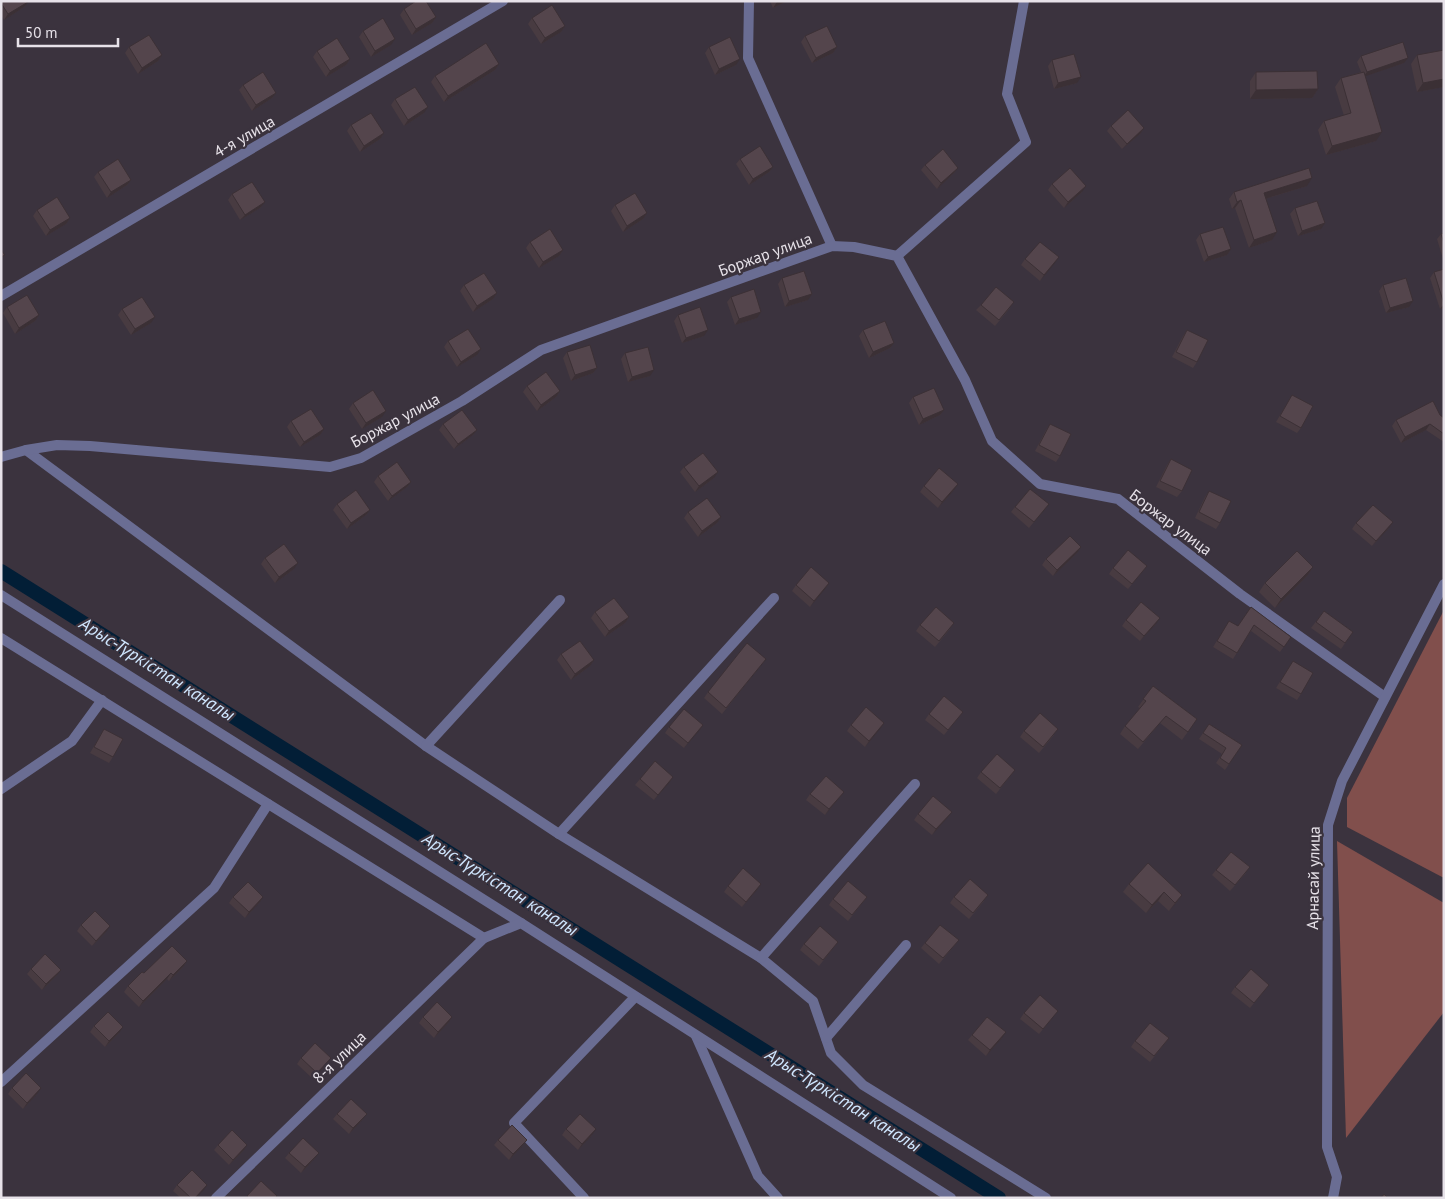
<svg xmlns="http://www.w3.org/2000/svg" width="1445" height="1199" viewBox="0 0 1445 1199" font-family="'PT Sans',sans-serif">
  <rect width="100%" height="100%" fill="#3b333e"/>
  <g fill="#814f4c">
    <polygon points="1444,610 1444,878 1347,827 1347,798"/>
    <polygon points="1337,841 1444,903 1444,1012 1346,1138"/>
  </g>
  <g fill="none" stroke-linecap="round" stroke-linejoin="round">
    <polyline stroke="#021e36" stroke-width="14" points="1,571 999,1198"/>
    <g stroke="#6a6d93" stroke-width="10">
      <polyline points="749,1 748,58 832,246"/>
      <polyline points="897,256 1026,142 1007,94 1024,1"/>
      <polyline points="1,296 503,1"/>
      <polyline points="26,450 426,746 559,834 761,958 813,1001 831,1053 863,1085 1046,1198"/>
      <polyline points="1,457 26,450 57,445 90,446 330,467 361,458 462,401 541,350 832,246 854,247 897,256 965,380 992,441 1040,484 1118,499 1240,594 1385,697"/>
      <polyline points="1,595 521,923"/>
      <polyline points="1,638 484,938"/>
      <polyline points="426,746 560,600"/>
      <polyline points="1,789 72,741 102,700"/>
      <polyline points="559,834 774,598"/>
      <polyline points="761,958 915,784"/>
      <polyline points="696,1036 758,1176 778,1198"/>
      <polyline points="826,1038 906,945"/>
      <polyline points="1,1082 214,888 268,804"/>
      <polyline points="216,1198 484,938 521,923 951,1198"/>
      <polyline points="584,1198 514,1123 635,997"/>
      <polyline points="1333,1198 1337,1177 1327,1147 1328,825 1342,781 1444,584"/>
    </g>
  </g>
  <g fill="#483b41">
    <polygon points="1,1 28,2 24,7 4,20 1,15"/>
    <polygon points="770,1 787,1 773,8"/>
    <polygon points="404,9 436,17 432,23 412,35 400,15"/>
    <polygon points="532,18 565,26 561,32 541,44 528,24"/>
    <polygon points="363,31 391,45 371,57 359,37"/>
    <polygon points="805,36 837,47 833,53 812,63 801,42"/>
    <polygon points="129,47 162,55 158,61 138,74 125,53"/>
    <polygon points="709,47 736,65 715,75 705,53"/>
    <polygon points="317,51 350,59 346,65 326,77 313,57"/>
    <polygon points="1417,55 1444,87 1417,92 1411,64"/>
    <polygon points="1361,56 1404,63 1365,76 1376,141 1326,155 1318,130 1324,121 1344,116 1335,87 1341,78 1361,72 1357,62"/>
    <polygon points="1052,60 1077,83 1054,89 1048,66"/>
    <polygon points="499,64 495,70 444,102 431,82 435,76"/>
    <polygon points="1256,72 1318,89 1312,98 1250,99 1250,81"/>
    <polygon points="243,85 276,93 272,98 252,111 239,90"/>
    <polygon points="395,99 424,113 404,126 391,105"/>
    <polygon points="351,125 384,133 380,139 360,152 347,131"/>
    <polygon points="1111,126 1144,128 1140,134 1122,149 1107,131"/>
    <polygon points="740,159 773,167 769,172 749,185 736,164"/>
    <polygon points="925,165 958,168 954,173 937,189 921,170"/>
    <polygon points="98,172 131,180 127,185 107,198 94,177"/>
    <polygon points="1052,184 1082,192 1064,208 1048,190"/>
    <polygon points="1307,186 1265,199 1272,240 1249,248 1235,208 1232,209 1229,199 1234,192"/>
    <polygon points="232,194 265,202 260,208 240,220 228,200"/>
    <polygon points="615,205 647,213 643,219 623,232 611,211"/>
    <polygon points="1295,208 1321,229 1298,236 1290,214"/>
    <polygon points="37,210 70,218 66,224 46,236 33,216"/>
    <polygon points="1444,233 1444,262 1437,239 1441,234"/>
    <polygon points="1200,234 1231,249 1227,255 1204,262 1196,240"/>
    <polygon points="530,242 563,250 559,256 539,268 526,248"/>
    <polygon points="1059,257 1040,281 1021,265 1025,259"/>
    <polygon points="1444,269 1444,308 1440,309 1430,278 1434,272"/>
    <polygon points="782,278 808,300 785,307 778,284"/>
    <polygon points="464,285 497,293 493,299 473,312 460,291"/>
    <polygon points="1383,285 1409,307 1386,313 1379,291"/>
    <polygon points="731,297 757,318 735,325 727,302"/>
    <polygon points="981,305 1010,308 995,326 976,310"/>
    <polygon points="7,307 39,315 35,321 15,334 3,313"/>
    <polygon points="122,309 151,323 131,335 118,315"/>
    <polygon points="678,315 704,336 682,343 674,321"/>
    <polygon points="863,330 894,343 890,348 869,358 859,336"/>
    <polygon points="1187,330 1197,362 1193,368 1172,357 1183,336"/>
    <polygon points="448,341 477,355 457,367 444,347"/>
    <polygon points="567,352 597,368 593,373 571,381 563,358"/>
    <polygon points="625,353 650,376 628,382 621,359"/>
    <polygon points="527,386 560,391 556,397 537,411 523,392"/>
    <polygon points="1292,395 1301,428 1297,433 1276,422"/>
    <polygon points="913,397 944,410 940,415 919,425 909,403"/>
    <polygon points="353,403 382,417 362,429 349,409"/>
    <polygon points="1440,415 1444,418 1444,442 1426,430 1401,443 1392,426 1396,420"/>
    <polygon points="291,421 324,429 320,435 300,447 287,427"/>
    <polygon points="443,424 477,430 473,435 454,449 439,430"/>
    <polygon points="1050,424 1060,456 1056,462 1035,451 1046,430"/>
    <polygon points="1171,459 1182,491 1177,497 1156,487 1167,465"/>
    <polygon points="684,467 714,478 695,492 680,472"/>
    <polygon points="378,476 411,482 407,487 388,501 374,482"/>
    <polygon points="924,486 954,490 938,508 920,492"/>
    <polygon points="1209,491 1220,523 1216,529 1195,518 1205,497"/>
    <polygon points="337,504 370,510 366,515 347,529 333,510"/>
    <polygon points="1049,504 1029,528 1011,512 1015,507"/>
    <polygon points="688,512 721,517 717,523 698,537 684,518"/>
    <polygon points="1356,523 1389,528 1372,546 1352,529"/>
    <polygon points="1081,547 1077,553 1053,576 1042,565 1046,559"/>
    <polygon points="265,558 294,569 275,583 261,564"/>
    <polygon points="1313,567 1307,576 1275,608 1259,592 1265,583"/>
    <polygon points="1113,568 1143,571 1128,589 1109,574"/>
    <polygon points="829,583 810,607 792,591 796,585"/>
    <polygon points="1251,607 1291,637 1280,652 1251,631 1233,659 1213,647 1229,621 1238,626"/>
    <polygon points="1324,611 1353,632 1341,649 1311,628"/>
    <polygon points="595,612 629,617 625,623 605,637 591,618"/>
    <polygon points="1126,620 1156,624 1140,641 1122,626"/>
    <polygon points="920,625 950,629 935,647 916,631"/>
    <polygon points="561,654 594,660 590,666 571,680 557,660"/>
    <polygon points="766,659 722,714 704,698 708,692"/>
    <polygon points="1293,661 1301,694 1297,700 1276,688"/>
    <polygon points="1153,686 1197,719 1182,740 1160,723 1138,749 1120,734 1125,726 1140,708 1138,707"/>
    <polygon points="929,714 959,717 944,735 925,720"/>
    <polygon points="884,723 865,747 847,731 851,725"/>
    <polygon points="1209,724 1242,745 1225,770 1216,763 1222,754 1199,739"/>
    <polygon points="703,725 684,748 665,733 669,727"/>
    <polygon points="104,729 113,757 109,763 90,753"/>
    <polygon points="1024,731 1054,735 1039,753 1020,737"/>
    <polygon points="1015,770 996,794 977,778 981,772"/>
    <polygon points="673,777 654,800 635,785 640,779"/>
    <polygon points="844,792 825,815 806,800 810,794"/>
    <polygon points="952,812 932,835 914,820 918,814"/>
    <polygon points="1216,870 1246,873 1230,891 1212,875"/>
    <polygon points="1129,884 1182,895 1176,903 1169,911 1158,901 1146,913 1123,892"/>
    <polygon points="728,886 757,890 742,907 724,892"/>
    <polygon points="233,897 263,897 259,903 245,918 229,903"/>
    <polygon points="867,897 848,921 829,905 833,899"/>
    <polygon points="954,897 984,901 969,919 950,903"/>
    <polygon points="81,925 106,932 92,946 77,931"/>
    <polygon points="959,940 939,964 921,948 925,943"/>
    <polygon points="838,942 819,966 800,950 804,944"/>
    <polygon points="187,961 183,967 169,981 167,979 139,1007 124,992 128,986 144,973"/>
    <polygon points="31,969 57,975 42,990 27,974"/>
    <polygon points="1235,987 1265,990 1250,1008 1231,993"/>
    <polygon points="1024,1013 1054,1016 1039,1034 1020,1019"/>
    <polygon points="423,1017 452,1017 448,1023 434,1038 419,1023"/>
    <polygon points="94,1026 119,1033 105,1047 90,1032"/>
    <polygon points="972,1035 1002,1038 986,1056 968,1040"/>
    <polygon points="1169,1038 1150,1062 1131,1047 1135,1041"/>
    <polygon points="301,1058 327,1064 313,1079 297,1064"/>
    <polygon points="12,1088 37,1094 23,1109 8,1094"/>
    <polygon points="337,1114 363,1119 349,1134 333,1119"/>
    <polygon points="566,1129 592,1135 578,1150 562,1135"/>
    <polygon points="498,1140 527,1140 523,1145 509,1160 494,1145"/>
    <polygon points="218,1145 247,1145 243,1151 229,1165 214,1150"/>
    <polygon points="289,1153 315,1158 301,1173 285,1158"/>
    <polygon points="177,1185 207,1185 196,1198 181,1198 173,1191"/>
  </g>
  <g fill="#3b3035">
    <polygon points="779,1 787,1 773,8 777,2"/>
    <polygon points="28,2 24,7 4,20 8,14"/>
    <polygon points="436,17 432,23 412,35 416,29"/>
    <polygon points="565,26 561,32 541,44 545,38"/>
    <polygon points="395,39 391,45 371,57 375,51"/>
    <polygon points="837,47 833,53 812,63 816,58"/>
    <polygon points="162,55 158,61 138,74 142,68"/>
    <polygon points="1408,58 1404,63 1363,77 1367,72"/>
    <polygon points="350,59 346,65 326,77 330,71"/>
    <polygon points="740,59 736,65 715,75 719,69"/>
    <polygon points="499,64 495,70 444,102 448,96"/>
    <polygon points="1081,77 1077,83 1054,89 1058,83"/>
    <polygon points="1444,79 1444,87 1417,92 1423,83"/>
    <polygon points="1318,89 1312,98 1250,99 1256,90"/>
    <polygon points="276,93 272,98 252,111 256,105"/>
    <polygon points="428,107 424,113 404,126 408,120"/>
    <polygon points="1144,128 1140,134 1122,149 1127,144"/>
    <polygon points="1382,132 1376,141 1326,155 1332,146"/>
    <polygon points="384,133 380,139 360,152 364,146"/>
    <polygon points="773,167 769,172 749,185 753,179"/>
    <polygon points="958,168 954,173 937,189 941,183"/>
    <polygon points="1312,178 1307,186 1258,201 1264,193"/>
    <polygon points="131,180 127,185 107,198 111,192"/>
    <polygon points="1086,186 1082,192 1064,208 1068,202"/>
    <polygon points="1241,200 1235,208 1232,209 1237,202"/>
    <polygon points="265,202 260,208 240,220 245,215"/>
    <polygon points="647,213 643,219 623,232 627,226"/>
    <polygon points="70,218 66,224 46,236 50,230"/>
    <polygon points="1325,223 1321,229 1298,236 1302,231"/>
    <polygon points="1277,232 1272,240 1249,248 1254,240"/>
    <polygon points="1231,249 1227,255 1204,262 1208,257"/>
    <polygon points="563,250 559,256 539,268 543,262"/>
    <polygon points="1059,257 1055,263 1040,281 1044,275"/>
    <polygon points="497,293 493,299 473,312 477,306"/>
    <polygon points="812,294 808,300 785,307 789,301"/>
    <polygon points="1413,301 1409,307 1386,313 1390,308"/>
    <polygon points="1444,304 1444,308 1440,309"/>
    <polygon points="761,312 757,318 735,325 739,319"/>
    <polygon points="39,315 35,321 15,334 19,328"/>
    <polygon points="155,317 151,323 131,335 135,329"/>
    <polygon points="708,330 704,336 682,343 686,338"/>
    <polygon points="894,343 890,348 869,358 873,352"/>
    <polygon points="481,349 477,355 457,367 461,362"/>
    <polygon points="597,368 593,373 571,381 575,375"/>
    <polygon points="654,370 650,376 628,382 632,377"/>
    <polygon points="560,391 556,397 537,411 541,405"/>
    <polygon points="944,410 940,415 919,425 923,419"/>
    <polygon points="386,411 382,417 362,429 366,423"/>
    <polygon points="1430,424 1426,430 1401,443 1405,437"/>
    <polygon points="324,429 320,435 300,447 304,442"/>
    <polygon points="477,430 473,435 454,449 458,444"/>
    <polygon points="718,472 714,478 695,492 699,486"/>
    <polygon points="411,482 407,487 388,501 392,496"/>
    <polygon points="958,484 954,490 938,508 942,502"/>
    <polygon points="370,510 366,515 347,529 351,523"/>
    <polygon points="721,517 717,523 698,537 702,531"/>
    <polygon points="1393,522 1389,528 1372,546 1376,541"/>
    <polygon points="1081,547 1077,553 1053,576 1057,570"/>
    <polygon points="298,563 294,569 275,583 279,577"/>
    <polygon points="1313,567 1307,576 1275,608 1281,599"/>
    <polygon points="829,583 825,589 810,607 814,601"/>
    <polygon points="629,617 625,623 605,637 609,631"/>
    <polygon points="1160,618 1156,624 1140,641 1144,636"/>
    <polygon points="594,660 590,666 571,680 575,674"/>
    <polygon points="884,723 880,729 865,747 869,741"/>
    <polygon points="703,725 699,731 684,748 688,743"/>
    <polygon points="673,777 669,783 654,800 658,795"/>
    <polygon points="844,792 840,797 825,815 829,809"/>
    <polygon points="952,812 948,817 932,835 936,829"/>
    <polygon points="761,884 757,890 742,907 746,902"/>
    <polygon points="1164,892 1158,901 1146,913 1152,905"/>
    <polygon points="1182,895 1176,903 1169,911 1175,903"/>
    <polygon points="263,897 259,903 245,918 249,912"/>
    <polygon points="110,926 106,932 92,946 96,941"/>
    <polygon points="187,961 183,967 169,981 173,975"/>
    <polygon points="61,970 57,975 42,990 46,984"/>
    <polygon points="171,973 167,979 139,1007 143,1001"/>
    <polygon points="452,1017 448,1023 434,1038 438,1032"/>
    <polygon points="123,1027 119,1033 105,1047 109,1041"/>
    <polygon points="1006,1032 1002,1038 986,1056 990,1050"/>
    <polygon points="331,1058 327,1064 313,1079 317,1073"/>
    <polygon points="41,1088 37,1094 23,1109 27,1103"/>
    <polygon points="367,1114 363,1119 349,1134 353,1128"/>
    <polygon points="596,1129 592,1135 578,1150 582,1144"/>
    <polygon points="527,1140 523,1145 509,1160 513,1154"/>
    <polygon points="247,1145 243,1151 229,1165 233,1160"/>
    <polygon points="319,1153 315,1158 301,1173 305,1167"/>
    <polygon points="207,1185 203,1191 196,1198 195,1198"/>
  </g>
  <g fill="#54454c" stroke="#3b3035">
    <polygon points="1,1 28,1 28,2 8,14 1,3"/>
    <polygon points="416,1 426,1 436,17 416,29 404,9"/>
    <polygon points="552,5 565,26 545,38 532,18"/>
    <polygon points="383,18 395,39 375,51 363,31"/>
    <polygon points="827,26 837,47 816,58 805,36"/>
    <polygon points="149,35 162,55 142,68 129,47"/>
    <polygon points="730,37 740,59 719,69 709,47"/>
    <polygon points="337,38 350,59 330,71 317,51"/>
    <polygon points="1403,42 1408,58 1367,72 1361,56"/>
    <polygon points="486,43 499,64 448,96 435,76"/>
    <polygon points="1444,50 1444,79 1423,83 1417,55"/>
    <polygon points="1074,54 1081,77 1058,83 1052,60"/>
    <polygon points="1317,71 1318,89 1256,90 1256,72"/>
    <polygon points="263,72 276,93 256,105 243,85"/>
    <polygon points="1364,72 1382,132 1332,146 1324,121 1351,113 1341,78"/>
    <polygon points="415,87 428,107 408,120 395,99"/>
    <polygon points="1128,110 1144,128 1127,144 1111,126"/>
    <polygon points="371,113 384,133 364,146 351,125"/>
    <polygon points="760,146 773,167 753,179 740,159"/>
    <polygon points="943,149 958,168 941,183 925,165"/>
    <polygon points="118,159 131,180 111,192 98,172"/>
    <polygon points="1070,168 1086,186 1068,202 1052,184"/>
    <polygon points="1309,168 1312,178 1264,193 1277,232 1254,240 1241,200 1237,202 1234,192"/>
    <polygon points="252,182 265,202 245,215 232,194"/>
    <polygon points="635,193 647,213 627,226 615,205"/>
    <polygon points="57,197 70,218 50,230 37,210"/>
    <polygon points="1317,201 1325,223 1302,231 1295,208"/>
    <polygon points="1223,227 1231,249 1208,257 1200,234"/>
    <polygon points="550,229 563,250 543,262 530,242"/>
    <polygon points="1444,233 1444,243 1441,234"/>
    <polygon points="1040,242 1059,257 1044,275 1025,259"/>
    <polygon points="1,250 5,255 1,257"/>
    <polygon points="1444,269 1444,304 1434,272"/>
    <polygon points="804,271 812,294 789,301 782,278"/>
    <polygon points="484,273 497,293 477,306 464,285"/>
    <polygon points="1406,278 1413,301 1390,308 1383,285"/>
    <polygon points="996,287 1014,302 999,320 981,305"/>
    <polygon points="754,289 761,312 739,319 731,297"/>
    <polygon points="27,295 39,315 19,328 7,307"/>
    <polygon points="142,297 155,317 135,329 122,309"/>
    <polygon points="700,307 708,330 686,338 678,315"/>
    <polygon points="885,321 894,343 873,352 863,330"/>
    <polygon points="468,329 481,349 461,362 448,341"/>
    <polygon points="1187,330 1208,340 1197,362 1176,352"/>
    <polygon points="590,345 597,368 575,375 567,352"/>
    <polygon points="648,347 654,370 632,377 625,353"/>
    <polygon points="546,372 560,391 541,405 527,386"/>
    <polygon points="934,388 944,410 923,419 913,397"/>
    <polygon points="373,390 386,411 366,423 353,403"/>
    <polygon points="1292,395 1313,406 1301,428 1280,416"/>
    <polygon points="1433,401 1440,415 1444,418 1444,434 1430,424 1405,437 1396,420"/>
    <polygon points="311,409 324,429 304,442 291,421"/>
    <polygon points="462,410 477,430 458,444 443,424"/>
    <polygon points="1050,424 1071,434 1060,456 1039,445"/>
    <polygon points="703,453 718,472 699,486 684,467"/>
    <polygon points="1171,459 1192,470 1182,491 1160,481"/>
    <polygon points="397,462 411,482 392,496 378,476"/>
    <polygon points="939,468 958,484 942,502 924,486"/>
    <polygon points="1030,489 1049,504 1034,522 1015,507"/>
    <polygon points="356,490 370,510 351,523 337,504"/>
    <polygon points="1209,491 1231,501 1220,523 1199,512"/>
    <polygon points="707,498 721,517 702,531 688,512"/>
    <polygon points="1373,505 1393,522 1376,541 1356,523"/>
    <polygon points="1070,536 1081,547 1057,570 1046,559"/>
    <polygon points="284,544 298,563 279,577 265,558"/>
    <polygon points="1128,550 1147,566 1132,584 1113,568"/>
    <polygon points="1297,551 1313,567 1281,599 1265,583"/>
    <polygon points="811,567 829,583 814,601 796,585"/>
    <polygon points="614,598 629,617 609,631 595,612"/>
    <polygon points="1141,602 1160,618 1144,636 1126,620"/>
    <polygon points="936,607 954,623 939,641 920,625"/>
    <polygon points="1251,607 1291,637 1284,647 1254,625 1237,653 1217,641 1229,621 1238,626"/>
    <polygon points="1324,611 1353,632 1345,643 1316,622"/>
    <polygon points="580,641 594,660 575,674 561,654"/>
    <polygon points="747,643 766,659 726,708 708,692"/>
    <polygon points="1293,661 1313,673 1301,694 1280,682"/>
    <polygon points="1153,686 1197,719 1188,732 1166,716 1143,742 1125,726 1146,701 1143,699"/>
    <polygon points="944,696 963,712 948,730 929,714"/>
    <polygon points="866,707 884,723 869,741 851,725"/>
    <polygon points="684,709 703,725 688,743 669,727"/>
    <polygon points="1040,713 1058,729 1043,747 1024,731"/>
    <polygon points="1209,724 1242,745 1229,764 1220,758 1226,748 1203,733"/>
    <polygon points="104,729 123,739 113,757 94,747"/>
    <polygon points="997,754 1015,770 1000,788 981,772"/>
    <polygon points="655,761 673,777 658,795 640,779"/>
    <polygon points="826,776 844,792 829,809 810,794"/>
    <polygon points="933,796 952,812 936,829 918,814"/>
    <polygon points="1231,852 1250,867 1235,885 1216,870"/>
    <polygon points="1148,863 1182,895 1175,903 1164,892 1152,905 1129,884"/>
    <polygon points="743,868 761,884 746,902 728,886"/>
    <polygon points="970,879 988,895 973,913 954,897"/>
    <polygon points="848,881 867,897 852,915 833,899"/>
    <polygon points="248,882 263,897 249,912 233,897"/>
    <polygon points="95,911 110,926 96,941 81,925"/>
    <polygon points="940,925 959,940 943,958 925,943"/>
    <polygon points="820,926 838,942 823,960 804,944"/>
    <polygon points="172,946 187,961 173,975 171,973 143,1001 128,986 142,972 144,973"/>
    <polygon points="45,954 61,970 46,984 31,969"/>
    <polygon points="1251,969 1269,985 1254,1003 1235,987"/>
    <polygon points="1040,995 1058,1011 1043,1029 1024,1013"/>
    <polygon points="437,1002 452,1017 438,1032 423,1017"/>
    <polygon points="108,1012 123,1027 109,1041 94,1026"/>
    <polygon points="987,1017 1006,1032 990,1050 972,1035"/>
    <polygon points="1150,1023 1169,1038 1154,1056 1135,1041"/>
    <polygon points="315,1043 331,1058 317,1073 301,1058"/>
    <polygon points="26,1073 41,1088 27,1103 12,1088"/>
    <polygon points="351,1099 367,1114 353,1128 337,1114"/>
    <polygon points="580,1114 596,1129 582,1144 566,1129"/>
    <polygon points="512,1125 527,1140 513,1154 498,1140"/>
    <polygon points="232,1130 247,1145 233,1160 218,1145"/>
    <polygon points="303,1138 319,1153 305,1167 289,1153"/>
    <polygon points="192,1170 207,1185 195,1198 191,1198 177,1185"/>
    <polygon points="261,1181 277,1196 275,1198 249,1198 247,1196"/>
    <polygon points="1384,1194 1388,1198 1381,1198"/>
  </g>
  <g text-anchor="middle" stroke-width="4.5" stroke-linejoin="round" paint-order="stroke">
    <g font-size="16" fill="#e7e2e9" stroke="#3b333e">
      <text transform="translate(244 136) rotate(-30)" y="6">4-я улица</text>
      <text transform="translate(765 254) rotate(-20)" y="6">Боржар улица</text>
      <text transform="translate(395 420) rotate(-28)" y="6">Боржар улица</text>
      <text transform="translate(1171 522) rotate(37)" y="6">Боржар улица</text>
      <text transform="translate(1313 878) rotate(-89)" y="6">Арнасай улица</text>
      <text transform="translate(339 1057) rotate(-44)" y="6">8-я улица</text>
    </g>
    <g font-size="18" font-style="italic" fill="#d0e7ff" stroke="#3b333e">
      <text transform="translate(157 669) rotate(32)" y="6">Арыс-Түркістан каналы</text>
      <text transform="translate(500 884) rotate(32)" y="6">Арыс-Түркістан каналы</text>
      <text transform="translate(843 1100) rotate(32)" y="6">Арыс-Түркістан каналы</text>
    </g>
  </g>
  <rect width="1445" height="1199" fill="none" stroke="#e7e2e9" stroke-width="5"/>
  <path d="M18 38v8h100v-8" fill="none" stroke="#e7e2e9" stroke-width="2.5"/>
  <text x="25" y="38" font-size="15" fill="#e7e2e9" stroke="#3b333e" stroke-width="4" paint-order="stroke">50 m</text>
</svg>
